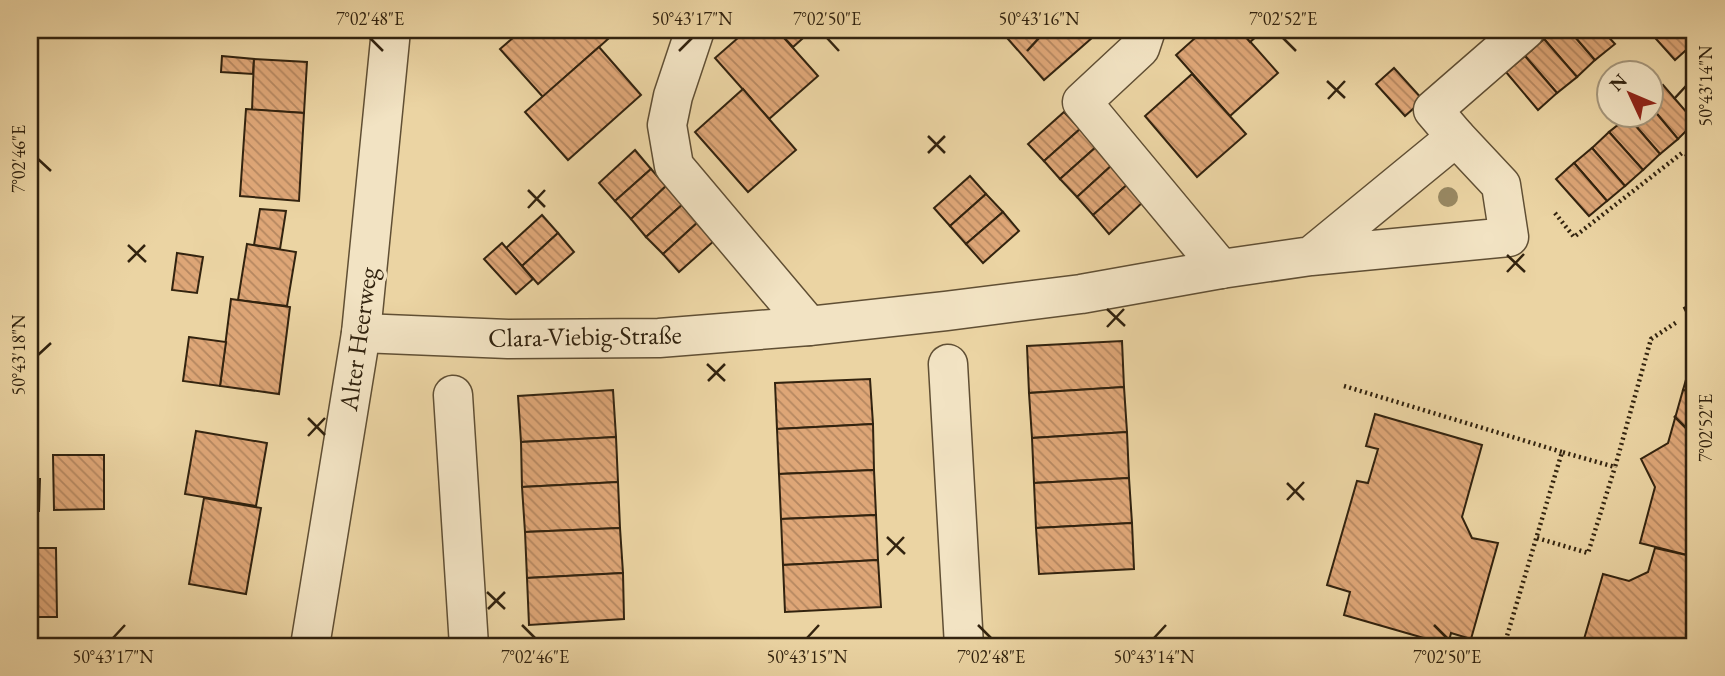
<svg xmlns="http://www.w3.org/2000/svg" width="1725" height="676" viewBox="0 0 1725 676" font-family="'EB Garamond',serif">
  <defs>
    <pattern id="building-back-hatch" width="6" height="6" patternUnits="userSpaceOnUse" patternTransform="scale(1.75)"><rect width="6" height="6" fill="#dea677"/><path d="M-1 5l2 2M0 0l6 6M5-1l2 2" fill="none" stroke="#b58760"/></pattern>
  </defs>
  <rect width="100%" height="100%" fill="#ebd4a3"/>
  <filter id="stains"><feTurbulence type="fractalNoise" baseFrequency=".00286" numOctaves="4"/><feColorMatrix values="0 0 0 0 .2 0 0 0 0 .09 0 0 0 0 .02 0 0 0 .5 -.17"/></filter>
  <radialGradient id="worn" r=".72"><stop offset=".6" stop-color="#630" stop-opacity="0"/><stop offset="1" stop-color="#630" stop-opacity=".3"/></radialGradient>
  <g fill="url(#building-back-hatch)" stroke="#32230f" stroke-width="2">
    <polygon points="522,30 616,30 617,31 543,97 500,49"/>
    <polygon points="747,30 777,30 818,76 769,119 715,58"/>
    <polygon points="777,30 812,30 793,47"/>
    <polygon points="1003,30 1101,30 1044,80 1001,31"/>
    <polygon points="1204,30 1240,30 1278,73 1230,116 1176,55"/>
    <polygon points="1240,30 1264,30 1250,42"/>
    <polygon points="1555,30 1569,30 1595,60 1577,77 1544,39"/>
    <polygon points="1569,30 1602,30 1615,44 1595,60"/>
    <polygon points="1648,30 1695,30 1695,42 1675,60"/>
    <polygon points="1544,39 1577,77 1557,93 1525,56"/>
    <polygon points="599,47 641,95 568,160 525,112"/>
    <polygon points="222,56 254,59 253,74 221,72"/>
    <polygon points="1525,56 1557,93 1538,110 1506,72"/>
    <polygon points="254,59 307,62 304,113 252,110"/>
    <polygon points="1394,68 1423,100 1405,116 1376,84"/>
    <polygon points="1192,74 1246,134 1197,177 1145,116"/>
    <polygon points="1663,85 1695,122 1678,139 1652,108 1652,96"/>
    <polygon points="743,89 796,150 748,192 695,132"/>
    <polygon points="1652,108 1678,139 1660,154 1628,117 1652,116"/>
    <polygon points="246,109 304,113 299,201 240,196"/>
    <polygon points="1064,112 1080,129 1044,161 1028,144"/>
    <polygon points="1628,117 1660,154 1643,170 1609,132"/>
    <polygon points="1080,129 1096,147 1060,179 1044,161"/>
    <polygon points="1609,132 1643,170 1625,186 1592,148"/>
    <polygon points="1096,147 1112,165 1077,197 1060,179"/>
    <polygon points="1592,148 1625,186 1607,201 1574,163"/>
    <polygon points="635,150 651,169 615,201 599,183"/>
    <polygon points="1574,163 1607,201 1589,216 1556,179"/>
    <polygon points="1112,165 1129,183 1093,215 1077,197"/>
    <polygon points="651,169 666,186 631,219 615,201"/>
    <polygon points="970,176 986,194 950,226 934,208"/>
    <polygon points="1129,183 1144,201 1109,234 1093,215"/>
    <polygon points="666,186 683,204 646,237 631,219"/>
    <polygon points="986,194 1003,212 966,244 950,226"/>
    <polygon points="683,204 698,222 663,254 646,237"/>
    <polygon points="260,209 286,211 280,249 254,245"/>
    <polygon points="1003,212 1019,231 983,263 966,244"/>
    <polygon points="542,215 558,233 522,266 506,248"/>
    <polygon points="698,222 715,240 679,272 663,254"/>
    <polygon points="558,233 574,252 538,284 522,266"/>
    <polygon points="502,243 533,279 516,294 484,259"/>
    <polygon points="247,244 296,252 287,306 238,300"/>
    <polygon points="177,253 203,257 197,293 172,290"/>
    <polygon points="231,299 290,307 279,394 220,386"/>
    <polygon points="1695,302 1695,329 1684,308"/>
    <polygon points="189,337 226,342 220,386 183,381"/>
    <polygon points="1122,341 1124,387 1029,393 1027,346"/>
    <polygon points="1695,348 1695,393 1683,390"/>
    <polygon points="870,379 873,424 777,429 775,383"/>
    <polygon points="1124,387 1127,432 1032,438 1029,393"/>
    <polygon points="613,390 616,437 521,442 518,396"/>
    <polygon points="1683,390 1695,393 1695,557 1640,543 1655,487 1641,459 1668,443"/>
    <polygon points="1375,414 1482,445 1462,517 1472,538 1498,543 1471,639 1451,633 1448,645 1344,615 1350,592 1327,585 1357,481 1368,483 1378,449 1366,446"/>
    <polygon points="873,424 874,470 779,474 777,429"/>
    <polygon points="196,431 267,443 256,506 185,494"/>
    <polygon points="1127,432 1129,478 1034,483 1032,438"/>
    <polygon points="616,437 618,482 522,487 521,442"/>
    <polygon points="53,455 104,455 104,509 54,510"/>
    <polygon points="874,470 876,515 781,519 779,474"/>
    <polygon points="1129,478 1132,523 1036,528 1034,483"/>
    <polygon points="30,479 40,479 39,511 30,511"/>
    <polygon points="618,482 620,528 525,532 522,487"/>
    <polygon points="204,498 261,508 246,594 189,584"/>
    <polygon points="876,515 878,560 783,565 781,519"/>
    <polygon points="1132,523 1134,569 1039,574 1036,528"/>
    <polygon points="620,528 623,573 527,578 525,532"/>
    <polygon points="30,548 56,548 57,617 30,617"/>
    <polygon points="1655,548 1695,557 1695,646 1582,646 1603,574 1629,581 1648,572"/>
    <polygon points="878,560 881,607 785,612 783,565"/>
    <polygon points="623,573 624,619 529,625 527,578"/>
  </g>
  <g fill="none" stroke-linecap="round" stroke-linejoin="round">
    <defs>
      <g id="minor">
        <polyline points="695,30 673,96 667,125 674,166 809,326"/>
        <polyline points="1146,30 1140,48 1082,102 1221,269"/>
        <polyline points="1456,137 1433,110 1525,30"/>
        <polyline points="361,333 508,339 659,338 809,326 946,311 1081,294 1221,269 1311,256 1509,237 1501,185 1456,137 1311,256"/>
        <polyline points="948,364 964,646"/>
        <polyline points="453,395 469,646"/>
        <polyline points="310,646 361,333 391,30"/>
      </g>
    </defs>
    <use href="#minor" stroke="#604f34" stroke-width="41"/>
    <g stroke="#32230f" stroke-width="4.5" stroke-dasharray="2 3.5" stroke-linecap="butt">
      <polyline points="1555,213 1574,237 1682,153 1695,157"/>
      <polyline points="1344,386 1562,452"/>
      <polyline points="1537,538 1588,553 1615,467"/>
      <polyline points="1504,646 1562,452 1615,467 1651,339 1677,322"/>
    </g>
    <use href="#minor" stroke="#f2e3c3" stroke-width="38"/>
  </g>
  <circle fill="#988862" cx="1448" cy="197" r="10"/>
  <path fill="none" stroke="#32230f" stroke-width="2.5" d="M370 38 383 51M827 38 839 51M1283 38 1296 51M679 51 692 38M1027 51 1039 38M1327 81 1345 98M1328 99 1345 81M1674 99 1686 86M928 136 945 153M928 153 945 136M38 159 51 171M528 190 545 207M528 208 545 190M128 245 146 262M1507 255 1525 272M128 262 145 245M1507 272 1524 254M1107 309 1125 326M1107 327 1124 309M38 355 51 343M707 364 725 381M708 381 725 364M1674 416 1686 428M308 418 325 435M308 436 325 418M1287 483 1304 500M1287 500 1304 482M887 537 905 554M887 555 904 537M487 592 505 609M488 609 505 592M522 625 535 638M978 625 991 638M1434 625 1447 638M113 638 125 625M807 638 819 625M1154 638 1166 625"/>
  <g text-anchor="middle" stroke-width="7" stroke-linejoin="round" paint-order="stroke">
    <g font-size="26" fill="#32230f" stroke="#f2e3c3">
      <text transform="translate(585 336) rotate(-1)" y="9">Clara-Viebig-Straße</text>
      <text transform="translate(358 339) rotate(-82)" y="9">Alter Heerweg</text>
    </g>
  </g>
  <rect width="1725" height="676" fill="none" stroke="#ebd4a3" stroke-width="77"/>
  <g transform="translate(1630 94) rotate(314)"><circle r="33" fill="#f2e3c3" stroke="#a5967b" stroke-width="2"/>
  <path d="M0-5L12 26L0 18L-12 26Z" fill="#8f2418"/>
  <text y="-10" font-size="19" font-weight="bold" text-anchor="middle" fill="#32230f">N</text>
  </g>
  <rect x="38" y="38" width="1648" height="600" fill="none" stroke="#32230f" stroke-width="2.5"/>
  <g font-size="18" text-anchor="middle" fill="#32230f">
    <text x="370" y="25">7°02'48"E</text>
    <text x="692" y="25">50°43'17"N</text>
    <text x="827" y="25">7°02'50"E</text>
    <text x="1039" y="25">50°43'16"N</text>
    <text x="1283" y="25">7°02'52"E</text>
    <text transform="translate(1706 86) rotate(-90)" y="6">50°43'14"N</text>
    <text transform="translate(19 159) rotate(-90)" y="6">7°02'46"E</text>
    <text transform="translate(19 355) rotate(-90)" y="6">50°43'18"N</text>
    <text transform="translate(1706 428) rotate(-90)" y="6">7°02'52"E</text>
    <text x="113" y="663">50°43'17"N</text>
    <text x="535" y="663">7°02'46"E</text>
    <text x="807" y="663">50°43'15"N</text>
    <text x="991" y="663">7°02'48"E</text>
    <text x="1154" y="663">50°43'14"N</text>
    <text x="1447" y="663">7°02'50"E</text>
  </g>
  <rect width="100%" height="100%" filter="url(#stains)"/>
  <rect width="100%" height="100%" fill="url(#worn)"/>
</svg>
